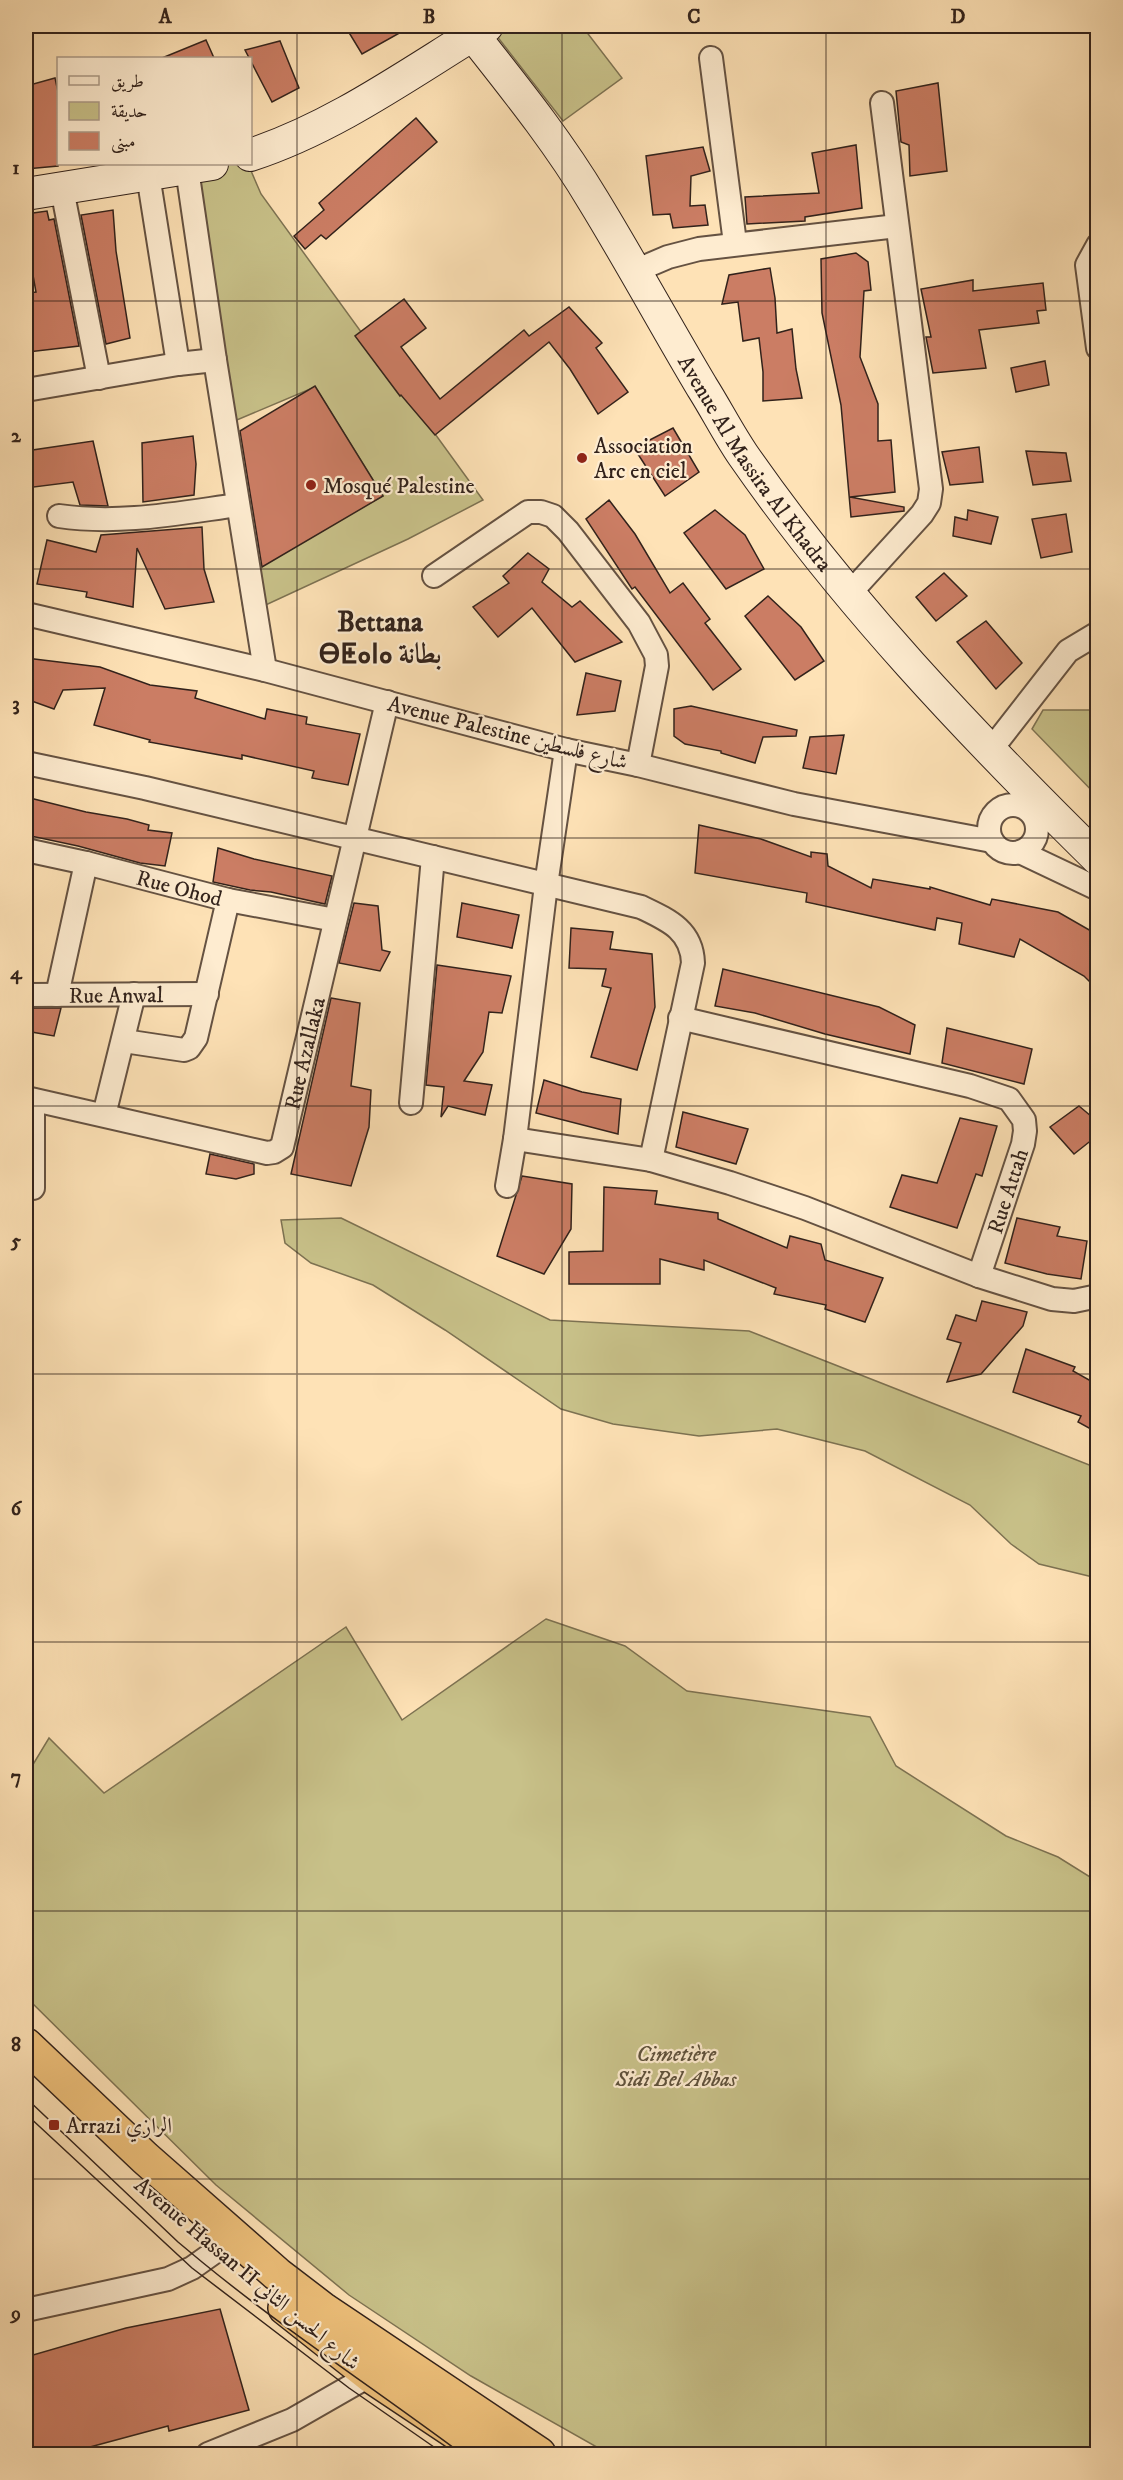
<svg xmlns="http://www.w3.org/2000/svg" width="1123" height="2480" viewBox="0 0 1123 2480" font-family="'IM FELL DW Pica',Amiri,'Noto Sans Tifinagh',serif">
  <rect width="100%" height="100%" fill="#fee2b6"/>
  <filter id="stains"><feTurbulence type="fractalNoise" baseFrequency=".00333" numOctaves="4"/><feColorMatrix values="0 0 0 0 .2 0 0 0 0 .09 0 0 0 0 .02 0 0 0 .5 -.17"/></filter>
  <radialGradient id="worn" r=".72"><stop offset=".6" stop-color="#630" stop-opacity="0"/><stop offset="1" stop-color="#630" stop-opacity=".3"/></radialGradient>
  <g fill="#c8c189" stroke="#7d7252" stroke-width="1.5">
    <polygon points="489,26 582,26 622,78 563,121"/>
    <polygon points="182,164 248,164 261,194 483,500 408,539 244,615 238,576 383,496 315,387 218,428"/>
    <polygon points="1043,710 1097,710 1097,796 1032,729"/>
    <polygon points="341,1218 550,1320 749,1331 1097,1468 1097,1578 1039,1564 1011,1544 970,1505 865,1451 777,1429 699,1436 613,1424 561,1409 445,1330 373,1285 311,1263 285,1243 281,1220"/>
    <polygon points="546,1619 625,1646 687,1691 870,1717 896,1766 1006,1836 1058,1857 1090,1877 1097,1878 1097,2454 609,2454 471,2376 349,2295 216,2185 26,1997 26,1776 49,1738 104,1793 346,1627 402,1720"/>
  </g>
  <g fill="#cb7d64" stroke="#32221b" stroke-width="1.5">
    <polygon points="345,26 412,26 362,54"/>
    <polygon points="206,40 214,58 162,58"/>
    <polygon points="280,41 299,88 272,102 245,50"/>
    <polygon points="55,78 58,92 58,166 26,169 26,86"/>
    <polygon points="938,83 947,171 910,176 909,145 901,142 896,91"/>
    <polygon points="416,118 437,142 326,239 321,235 305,249 294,236 324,210 319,203"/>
    <polygon points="856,145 862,208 805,217 805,221 747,224 745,197 819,193 812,153"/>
    <polygon points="703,147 710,171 691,176 690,206 705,205 708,225 673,228 670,214 653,215 646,156"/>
    <polygon points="113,210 116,251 130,338 106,344 81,215"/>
    <polygon points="47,211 49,220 54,219 79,346 28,352 26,342 26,293 36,292 28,247 26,247 26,214"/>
    <polygon points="856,253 868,262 871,290 864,291 860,357 878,404 878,441 891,440 895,492 850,497 904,507 904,511 851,517 841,405 822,313 821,259"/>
    <polygon points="770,268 775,298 777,333 792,329 796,369 802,398 763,401 763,372 759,338 743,341 738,302 722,304 729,275"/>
    <polygon points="973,280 973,291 1043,283 1046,310 1037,311 1039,323 979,330 986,368 933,373 926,337 931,337 921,289"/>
    <polygon points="404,299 426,328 401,347 440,399 524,330 529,336 569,307 602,343 596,348 628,392 598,414 570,369 549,342 435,435 401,395 400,396 355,336"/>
    <polygon points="1045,361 1049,385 1016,392 1011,368"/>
    <polygon points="315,386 383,496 262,567 240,431"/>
    <polygon points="673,428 699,472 665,496 634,448"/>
    <polygon points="193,436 196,464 194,495 143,502 142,443"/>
    <polygon points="93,441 108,506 80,505 73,482 26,488 26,451"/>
    <polygon points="979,447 983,482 950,485 942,452"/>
    <polygon points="1026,451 1066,453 1071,481 1033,485"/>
    <polygon points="609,500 635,534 670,593 683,583 710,619 705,623 741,669 713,690 635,587 632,589 586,519"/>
    <polygon points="715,510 745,535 764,569 726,589 684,533"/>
    <polygon points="968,510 998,517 991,544 953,536 955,517 967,520"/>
    <polygon points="1066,514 1072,552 1041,558 1032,519"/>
    <polygon points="202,527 204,569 214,602 165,609 137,548 133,607 86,597 87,592 37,584 47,540 96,552 101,535"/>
    <polygon points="528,553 549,569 542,582 572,607 580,601 622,642 575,662 532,608 498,637 473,607 509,583 503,576"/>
    <polygon points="944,573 967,596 936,621 916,597"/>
    <polygon points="768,596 801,627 824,661 795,680 745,616"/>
    <polygon points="986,621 1022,663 996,689 957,642"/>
    <polygon points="26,658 100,667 150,685 197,691 195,698 265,719 267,709 307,717 306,724 360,734 348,785 312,778 314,771 242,755 242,759 149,742 150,740 94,725 105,688 63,690 54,709 26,699"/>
    <polygon points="586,673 621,681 615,711 577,715"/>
    <polygon points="691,706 797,730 796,736 763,737 755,763 721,753 721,751 685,744 674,736 674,709"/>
    <polygon points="844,735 836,774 803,768 810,737"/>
    <polygon points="26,797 86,812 127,819 149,825 148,830 172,833 165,866 140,863 78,846 26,835"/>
    <polygon points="699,825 761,839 811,857 811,852 827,854 828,866 871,888 873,879 930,889 930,887 990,905 992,899 1058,912 1098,935 1098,990 1084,976 1020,939 1014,957 959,944 962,923 937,918 935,930 806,902 807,893 695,873"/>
    <polygon points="218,848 254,859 332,876 325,904 271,892 250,890 213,882"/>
    <polygon points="354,903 378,906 382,950 390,952 380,971 339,963"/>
    <polygon points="462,903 519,915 512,948 457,937"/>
    <polygon points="571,928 613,932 610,949 652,954 655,1007 637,1070 591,1057 611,988 602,986 606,969 569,968"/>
    <polygon points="437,965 511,976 502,1013 489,1012 483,1052 464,1081 492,1085 485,1115 448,1106 441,1117 444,1087 426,1085"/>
    <polygon points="723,969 879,1007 915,1025 910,1054 825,1034 755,1013 715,1006"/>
    <polygon points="331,998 360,1003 351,1086 371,1090 369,1127 351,1186 291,1174"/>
    <polygon points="26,1008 61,1008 54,1036 26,1031"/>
    <polygon points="947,1028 1032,1049 1024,1084 942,1063"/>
    <polygon points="544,1080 582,1092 621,1099 618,1134 536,1113"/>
    <polygon points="1079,1106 1098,1122 1098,1135 1074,1154 1050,1127"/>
    <polygon points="683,1112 748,1129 736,1164 676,1147"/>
    <polygon points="960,1118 997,1126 982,1176 976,1174 957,1228 890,1207 902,1175 937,1183"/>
    <polygon points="210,1154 254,1164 254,1174 236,1179 206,1174"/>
    <polygon points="522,1176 572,1184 571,1229 544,1274 497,1256"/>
    <polygon points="604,1187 657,1191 655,1204 718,1213 718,1219 787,1248 790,1236 821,1244 825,1260 883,1278 865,1322 825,1309 826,1305 774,1294 776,1288 704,1260 704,1270 660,1259 660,1284 569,1284 569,1252 603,1251"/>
    <polygon points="1017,1218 1060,1227 1057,1236 1087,1241 1081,1279 1047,1274 1005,1263"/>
    <polygon points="982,1301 1027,1312 1023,1326 981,1374 947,1382 961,1343 947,1339 956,1315 976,1321"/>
    <polygon points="1026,1349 1075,1367 1073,1371 1098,1385 1098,1433 1078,1422 1081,1416 1013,1392"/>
    <polygon points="220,2309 249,2410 169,2431 168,2426 64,2454 26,2454 26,2357 126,2328"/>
  </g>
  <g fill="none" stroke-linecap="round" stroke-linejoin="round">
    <defs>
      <g id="street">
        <polyline points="711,58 735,243"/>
        <polyline points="187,169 215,360 265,670"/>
        <polyline points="148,175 178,364"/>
        <polyline points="62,189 99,378"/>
        <polyline points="1098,245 1087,265 1098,348"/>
        <polyline points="635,271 668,257 699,249 897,226"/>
        <polyline points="26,390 178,364 215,360"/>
        <path d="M59 516C120 525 179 513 238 505"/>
        <polyline points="434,576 528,512 541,512 553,516 568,531 639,623 656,655 657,666 638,765"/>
        <polyline points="850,593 922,514 929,503 931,489 882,103"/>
        <polyline points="26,614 265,670 566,750 638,765 794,804 992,841"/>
        <polyline points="990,751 1068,651 1098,633"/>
        <path d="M26 763 145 788 641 907C668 920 692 930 693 963L651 1160"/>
        <circle cx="1013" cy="829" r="24"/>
        <path id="s1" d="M26 850 86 863 228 900 335 920"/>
        <polyline points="1020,852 1098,889"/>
        <path id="s2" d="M26 995 207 994"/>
        <polyline points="57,995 86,863"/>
        <polyline points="680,1018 970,1086 1009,1099 1024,1120 1025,1131 1023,1144 979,1276"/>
        <polyline points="124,1041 184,1050 189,1048 196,1038 228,900"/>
        <path id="s3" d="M26 1098 267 1153 274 1152 282 1147 387 702"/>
        <polyline points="33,1100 33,1188"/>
        <polyline points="411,1103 433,857"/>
        <polyline points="104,1115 134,994"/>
        <polyline points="515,1139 651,1160 730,1183 805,1208 979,1276 1052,1299 1074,1301 1098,1296"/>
        <polyline points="507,1186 515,1139 546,885 566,750"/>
        <polyline points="26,2310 168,2279 192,2268 216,2251 231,2235"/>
        <polyline points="208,2454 292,2420 381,2369"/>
      </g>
      <g id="secondary">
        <path id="s4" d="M466 26C510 82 556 138 593 200 631 262 665 325 702 387 716 409 728 433 743 455 845 602 970 733 1098 859"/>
        <path d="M250 155C336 127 411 72 487 26"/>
        <polyline points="26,194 212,164"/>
      </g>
      <g id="highway">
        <polyline points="26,2045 145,2158 277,2274 324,2310 539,2454"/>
        <polyline points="285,2308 371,2376 488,2454"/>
      </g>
    </defs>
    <use href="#street" stroke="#655242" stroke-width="26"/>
    <use href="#secondary" stroke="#32221b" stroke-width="34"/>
    <use href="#highway" stroke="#32221b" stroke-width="36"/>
    <use href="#street" stroke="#feecd0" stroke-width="22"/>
    <use href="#secondary" stroke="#feecd0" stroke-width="32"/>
    <use href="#highway" stroke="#efc17b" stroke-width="33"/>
    <g stroke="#32221b" stroke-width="1.5">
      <path d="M26 2098 178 2242 202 2262C285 2330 376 2390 462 2454"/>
      <polyline points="26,2114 192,2268 349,2388 444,2454"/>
    </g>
  </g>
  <path fill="none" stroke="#32221b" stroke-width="1.5" stroke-opacity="0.55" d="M297 26V2454M562 26V2454M826 26V2454M26 301H1098M26 569H1098M26 838H1098M26 1106H1098M26 1374H1098M26 1642H1098M26 1911H1098M26 2179H1098"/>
  <g fill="#8f2418" stroke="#feecd0" stroke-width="2">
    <circle cx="582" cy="458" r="6"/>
    <circle cx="311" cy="485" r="6"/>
    <rect x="48" y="2119" width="12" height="12" rx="3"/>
  </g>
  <g text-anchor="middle" stroke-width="4.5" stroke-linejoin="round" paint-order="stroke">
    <g font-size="22" fill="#32221b" stroke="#feecd0" text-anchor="start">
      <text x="594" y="453">Association<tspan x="594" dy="25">Arc en ciel</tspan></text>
      <text x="323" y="493">Mosqué Palestine</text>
      <text x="66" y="2133">Arrazi الرازي</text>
    </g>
    <g font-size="22" fill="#32221b" stroke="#feecd0">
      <text dy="8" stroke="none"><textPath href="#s4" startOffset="525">Avenue Al Massira Al Khadra</textPath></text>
      <text transform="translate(508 732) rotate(14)" y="8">Avenue Palestine شارع فلسطين</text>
      <text dy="8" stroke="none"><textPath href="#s1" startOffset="158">Rue Ohod</textPath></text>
      <text dy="8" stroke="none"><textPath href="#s2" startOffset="90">Rue Anwal</textPath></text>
      <text dy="8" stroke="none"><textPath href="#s3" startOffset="360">Rue Azallaka</textPath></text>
      <text transform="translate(1007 1191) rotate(-72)" y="8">Rue Attah</text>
      <text transform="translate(248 2273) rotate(40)" y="8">Avenue Hassan II شارع الحسن الثاني</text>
    </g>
    <g font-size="22" font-style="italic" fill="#5f523c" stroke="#feecd0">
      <text x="676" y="2061">Cimetière<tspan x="676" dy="25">Sidi Bel Abbas</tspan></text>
    </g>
    <g font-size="28" font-weight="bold" fill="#32221b" stroke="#feecd0">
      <text x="380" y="631">Bettana<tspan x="380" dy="32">ⴱⵟⴰⵏⴰ بطانة</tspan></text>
    </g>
  </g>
  <rect width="1123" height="2480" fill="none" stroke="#fee2b6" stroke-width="66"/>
  <rect x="57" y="57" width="195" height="108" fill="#feecd0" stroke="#ac9b88" stroke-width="1.5"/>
  <rect x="69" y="76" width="30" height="9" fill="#feecd0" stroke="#ac9b88" stroke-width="1.5"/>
  <text x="111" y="87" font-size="18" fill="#32221b">طريق</text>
  <rect x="69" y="102" width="30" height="18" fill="#c8c189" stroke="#ac9b88" stroke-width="1.5"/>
  <text x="111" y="117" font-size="18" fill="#32221b">حديقة</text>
  <rect x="69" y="132" width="30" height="18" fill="#cb7d64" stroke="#ac9b88" stroke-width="1.5"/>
  <text x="111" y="147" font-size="18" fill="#32221b">مبنى</text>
  <rect x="33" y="33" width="1057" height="2414" fill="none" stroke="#32221b" stroke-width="2"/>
  <g font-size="20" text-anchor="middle" font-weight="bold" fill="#32221b">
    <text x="165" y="23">A</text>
    <text x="429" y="23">B</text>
    <text x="694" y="23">C</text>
    <text x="958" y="23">D</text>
    <text x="16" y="174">1</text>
    <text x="16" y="442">2</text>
    <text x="16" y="710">3</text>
    <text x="16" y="979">4</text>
    <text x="16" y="1247">5</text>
    <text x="16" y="1515">6</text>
    <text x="16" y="1783">7</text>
    <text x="16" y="2051">8</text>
    <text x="16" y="2320">9</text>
  </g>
  <rect width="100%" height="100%" filter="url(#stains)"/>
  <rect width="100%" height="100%" fill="url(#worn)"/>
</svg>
